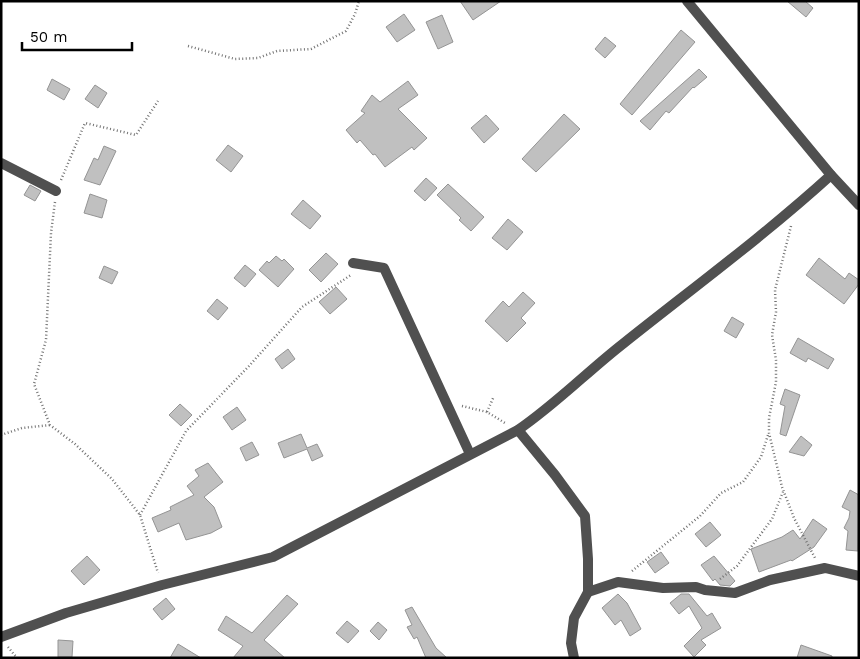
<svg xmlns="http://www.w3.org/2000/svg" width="860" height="659" viewBox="0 0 860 659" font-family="'Work Sans',sans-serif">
  <rect width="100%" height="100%" fill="#fff"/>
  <g fill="#c0c0c0" stroke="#949494">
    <polygon points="460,1 501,1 473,20"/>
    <polygon points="787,1 805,1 813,8 806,17"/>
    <polygon points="404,14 415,30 397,42 386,27"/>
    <polygon points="442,15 453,42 438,49 426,22"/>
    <polygon points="681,30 695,42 632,115 620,104"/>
    <polygon points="605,37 616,46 605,58 595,49"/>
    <polygon points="699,69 707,77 694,88 693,87 669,113 666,111 650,130 640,121"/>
    <polygon points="52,79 70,89 64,100 47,90"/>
    <polygon points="408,81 418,95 398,109 427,138 414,150 412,147 385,167 375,154 373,155 360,140 357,143 346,130 365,113 361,111 372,95 380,102"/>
    <polygon points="95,85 107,93 98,108 85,99"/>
    <polygon points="564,114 580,129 536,172 522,159"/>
    <polygon points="486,115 499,129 484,143 471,128"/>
    <polygon points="228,145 243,156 231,172 216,160"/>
    <polygon points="104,146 116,151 100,185 84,180 94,158 98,160"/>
    <polygon points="426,178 437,188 425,201 414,191"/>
    <polygon points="448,184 484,217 471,231 459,220 461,218 437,195"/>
    <polygon points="30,185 41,191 35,201 24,195"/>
    <polygon points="90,194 107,200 102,218 84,213"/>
    <polygon points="303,200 321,216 310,229 291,214"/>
    <polygon points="508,219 523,232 507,250 492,238"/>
    <polygon points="326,253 338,264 321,282 309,270"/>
    <polygon points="276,256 282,261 284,259 294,269 278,287 259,270 267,261 269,263"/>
    <polygon points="819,258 845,279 849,273 859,280 859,284 844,304 806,275"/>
    <polygon points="245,265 256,274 245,287 234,278"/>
    <polygon points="104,266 118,272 112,284 99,278"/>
    <polygon points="336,287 347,299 330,314 319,302"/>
    <polygon points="523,292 535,303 521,318 526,323 507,342 485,321 503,301 509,307"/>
    <polygon points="217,299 228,308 218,320 207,311"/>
    <polygon points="732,317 744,324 736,338 724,331"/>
    <polygon points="798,338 834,359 828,369 808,358 806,362 790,353"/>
    <polygon points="288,349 295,359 282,369 275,359"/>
    <polygon points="785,389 800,395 786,436 780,434 785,406 780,404"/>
    <polygon points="180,404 192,415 181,426 169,415"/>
    <polygon points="237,407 246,420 232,430 223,417"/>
    <polygon points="301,434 307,448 317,444 323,456 312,461 307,449 284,458 278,443"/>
    <polygon points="801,436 812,445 804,456 789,452"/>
    <polygon points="252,442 259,455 246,461 240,448"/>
    <polygon points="208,463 223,482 204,497 214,507 222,527 211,533 186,540 179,523 158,532 152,518 171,510 170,507 194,495 187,486 199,476 195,470"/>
    <polygon points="850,490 859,495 858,551 846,550 848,531 844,528 849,518 850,511 842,507"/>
    <polygon points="813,519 827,529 814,547 792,561 791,560 759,572 751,549 782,537 793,530 800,539"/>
    <polygon points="710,522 721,535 706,547 695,534"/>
    <polygon points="661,552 669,563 655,573 647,562"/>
    <polygon points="87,556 100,570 84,585 71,571"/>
    <polygon points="714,556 735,581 730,586 720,585 715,579 713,581 701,565"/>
    <polygon points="618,594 627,603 641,629 630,636 621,620 615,625 602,608"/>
    <polygon points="681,594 689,594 707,616 712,613 721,628 701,640 706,645 694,657 684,646 702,628 689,606 679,614 670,603"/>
    <polygon points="287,595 298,604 264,640 285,658 233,658 243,646 218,630 226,616 252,633"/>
    <polygon points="166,598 175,609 162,620 153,609"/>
    <polygon points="412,607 436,648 447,658 426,658 417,637 414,639 407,627 412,625 405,610"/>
    <polygon points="347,621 359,631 348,643 336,633"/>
    <polygon points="378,622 387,630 379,640 370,631"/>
    <polygon points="58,640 73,641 72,657 58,657"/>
    <polygon points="178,644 201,658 170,658"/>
    <polygon points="801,645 832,656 832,658 797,658"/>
  </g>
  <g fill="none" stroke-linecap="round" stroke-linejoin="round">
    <g stroke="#727272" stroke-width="2.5" stroke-dasharray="1 2.5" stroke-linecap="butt">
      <polyline points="188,46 235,59 258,58 277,51 311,49 346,31 355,14 359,1"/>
      <polyline points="61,180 85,123 136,135 158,101"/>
      <polyline points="55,202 51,233 46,340 34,384 50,425 75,444 112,479 140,515 158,573"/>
      <polyline points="791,226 775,290 776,312 772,335 776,360 776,382 769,418 769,433 782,487 794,518 815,558"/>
      <polyline points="462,406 487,412 505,423"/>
      <polyline points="487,412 494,396"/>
      <polyline points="1,435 22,428 50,425"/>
      <polyline points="140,515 186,431 249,366 302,307 351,275"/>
      <polyline points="632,571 700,516 721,493 743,482 761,457 768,435"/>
      <polyline points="720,579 737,566 772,519 783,492"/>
      <polyline points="8,647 17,658"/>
    </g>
    <g stroke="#505050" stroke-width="10">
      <polyline points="1,163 56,191"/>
      <polyline points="353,263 384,268 470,454"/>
      <polyline points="518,430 555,475 585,516 588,559 588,592 574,618 571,643 574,658"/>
      <polyline points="588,592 618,582 663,588 696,587 705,590 735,593 770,580 825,568 859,576"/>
      <path d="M1 637 66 613 162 585 273 557 518 430C556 404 588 371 624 343 693 288 765 235 831 175"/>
    </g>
    <polyline stroke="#505050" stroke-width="10" points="687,1 831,175 859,205"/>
  </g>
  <rect width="860" height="659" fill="none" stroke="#000000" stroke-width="5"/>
  <path d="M22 42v8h110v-8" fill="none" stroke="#000000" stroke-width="2.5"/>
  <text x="30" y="42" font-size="15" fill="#000000" stroke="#ffffff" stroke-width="4" paint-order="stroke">50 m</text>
</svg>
